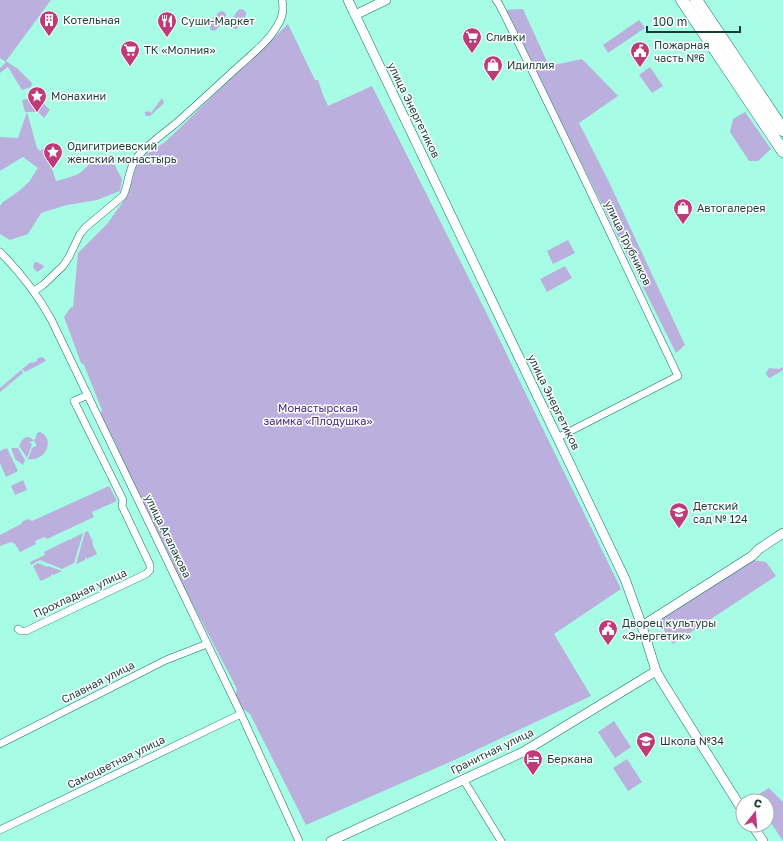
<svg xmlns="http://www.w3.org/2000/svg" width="783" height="841" viewBox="0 0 783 841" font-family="'Golos Text',sans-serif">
  <rect width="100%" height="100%" fill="#a7fce6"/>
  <g fill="#bbafde">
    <polygon points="0,0 51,0 6,61 18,69 32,83 31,87 22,90 8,67 0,73 0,68 6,62 0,58"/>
    <path d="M241 9C252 12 242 22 238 28L236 29 232 28 230 26V22L238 10Z"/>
    <polygon points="523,9 549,66 582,59 618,96 579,123 609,182 685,345 676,353 505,10"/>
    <path d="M221 11 224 12 226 14V17L217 29 216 30 212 31C211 30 210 29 210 28 208 23 217 13 221 11Z"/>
    <polygon points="639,20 645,28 608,53 603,45"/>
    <polygon points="288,24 315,80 318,80 323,95 328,106 372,86 494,328 524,390 621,589 554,634 591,696 459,758 306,825 250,714 242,708 235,698 237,689 181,582 167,551 129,475 115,442 100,416 102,410 84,365 81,363 64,317 71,307 73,307 78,253 107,224 128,195 138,160 165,142"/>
    <polygon points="650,67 663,86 652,93 639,75"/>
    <polygon points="162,98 163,100 164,103 150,116 146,116 145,114 145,112 148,111 151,113"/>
    <path d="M27 99 30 102H42L50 110 44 118 38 112H27L37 148 40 151 45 148 56 181C63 179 72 177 78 174 91 166 92 153 111 158L122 179 120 191 97 200 67 205 41 213 28 234 10 240 0 234V206L3 202 19 191 29 182 38 168 23 157 0 171V137L18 138 27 112H25L22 100Z"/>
    <polygon points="745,112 771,149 758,161 749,161 730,132 733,119"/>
    <polygon points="568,240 575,253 553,264 547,251"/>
    <path d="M35 262H37L44 266V267L39 271 37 272C33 268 32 267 35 262Z"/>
    <polygon points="565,266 572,278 547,292 540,279"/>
    <polygon points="40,357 44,358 46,361 25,372 22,369 31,362 32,363 37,361 37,359"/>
    <polygon points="783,367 783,370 770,378 767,376 766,373 769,368 779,369"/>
    <polygon points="21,370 23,373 0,392 0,388"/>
    <path d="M40 432C55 438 47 462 28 459L32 448 36 446V443L34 442 37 433Z"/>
    <polygon points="26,437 29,437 34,440 33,441 30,442 29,443 32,444 27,458 19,446 22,440"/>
    <polygon points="7,448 18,471 6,477 0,463 0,451"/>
    <polygon points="11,448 18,448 25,460 23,465 15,459"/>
    <polygon points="23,480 27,490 15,495 11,486"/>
    <polygon points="109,486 117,501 92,512 94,517 47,539 45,537 35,541 36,544 20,552 15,544 11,542 0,546 0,535 21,524 23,521 28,519 32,521"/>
    <polygon points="88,531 93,542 92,543 97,554 87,559 86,558 85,558 85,560 76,564 85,532"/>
    <polygon points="83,533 74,563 62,569 40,560 31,565 30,562 45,555 44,552 70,539 70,541 71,540 71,539"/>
    <polygon points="752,560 766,562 776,576 673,644 658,621"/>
    <polygon points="38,563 47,567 48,566 62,571 53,575 52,574 51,575 51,576 41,581 41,580 40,580 33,566"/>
    <polygon points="614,721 631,747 615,758 598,732"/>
    <polygon points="627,759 642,782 628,791 613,768"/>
    <polygon points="769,788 783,802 783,841 767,817 767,801 756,801 754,797"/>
  </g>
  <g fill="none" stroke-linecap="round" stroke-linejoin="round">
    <defs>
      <g id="minor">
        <path d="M496 0 499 4C561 127 619 252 678 376L557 438"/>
        <path d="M0 252C20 272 37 294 51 319L241 714 299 841"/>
        <path d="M34 291 43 285 63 266 69 257 80 234 86 227 123 196C129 184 128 168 137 157 148 145 161 135 174 125 196 106 218 85 239 66 252 54 268 42 277 26 282 19 284 9 282 0"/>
        <polyline points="18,629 21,631 26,631 146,574 150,570 150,565 122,506 123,500 74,401 88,395"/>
        <polyline points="0,744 166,660 207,644"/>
        <polyline points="463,779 501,841"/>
        <polyline points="0,830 241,714"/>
      </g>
      <g id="tertiary">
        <polyline points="348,0 625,579 642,626 656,671 661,680 743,811"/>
        <polyline points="355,15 386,0"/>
        <polyline points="642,626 752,556 759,549 783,533"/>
        <polyline points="752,825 763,841"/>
        <polyline points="331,841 523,752 656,671"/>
      </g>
      <g id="primary">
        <polyline points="682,0 783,151"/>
        <polyline points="696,0 783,130"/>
      </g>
    </defs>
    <use href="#minor" stroke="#107160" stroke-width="8"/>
    <use href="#tertiary" stroke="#107160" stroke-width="10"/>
    <use href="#primary" stroke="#107160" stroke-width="13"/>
    <use href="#minor" stroke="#fff" stroke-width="7"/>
    <use href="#tertiary" stroke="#fff" stroke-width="9"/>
    <use href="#primary" stroke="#fff" stroke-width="12"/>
  </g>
  <defs>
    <symbol id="building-pin" viewBox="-11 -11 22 30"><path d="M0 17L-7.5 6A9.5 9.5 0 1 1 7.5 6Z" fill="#c03978" stroke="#fff"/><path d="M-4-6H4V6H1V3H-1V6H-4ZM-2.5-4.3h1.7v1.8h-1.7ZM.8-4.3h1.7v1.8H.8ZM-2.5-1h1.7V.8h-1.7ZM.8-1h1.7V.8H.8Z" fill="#fff"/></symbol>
    <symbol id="restaurant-pin" viewBox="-11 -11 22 30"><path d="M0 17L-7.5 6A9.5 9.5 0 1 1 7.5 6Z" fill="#c03978" stroke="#fff"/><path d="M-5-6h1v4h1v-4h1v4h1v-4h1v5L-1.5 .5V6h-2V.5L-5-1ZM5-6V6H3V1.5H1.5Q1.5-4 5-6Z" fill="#fff"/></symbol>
    <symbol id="supermarket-pin" viewBox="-11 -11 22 30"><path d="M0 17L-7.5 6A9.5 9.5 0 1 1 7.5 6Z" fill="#c03978" stroke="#fff"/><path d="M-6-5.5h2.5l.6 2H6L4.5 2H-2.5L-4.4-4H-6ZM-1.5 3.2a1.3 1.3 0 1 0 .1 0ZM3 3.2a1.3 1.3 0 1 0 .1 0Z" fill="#fff"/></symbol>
    <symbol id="civic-pin" viewBox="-11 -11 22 30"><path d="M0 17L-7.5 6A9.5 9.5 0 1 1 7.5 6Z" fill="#c03978" stroke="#fff"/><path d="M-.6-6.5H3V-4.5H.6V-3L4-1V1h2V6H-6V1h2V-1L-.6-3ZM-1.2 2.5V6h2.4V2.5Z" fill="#fff"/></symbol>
    <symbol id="shop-pin" viewBox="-11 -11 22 30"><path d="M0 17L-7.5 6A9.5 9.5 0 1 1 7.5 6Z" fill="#c03978" stroke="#fff"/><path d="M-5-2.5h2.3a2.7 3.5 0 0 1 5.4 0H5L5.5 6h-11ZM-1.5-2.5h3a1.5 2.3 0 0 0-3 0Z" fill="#fff"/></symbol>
    <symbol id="sight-pin" viewBox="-11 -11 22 30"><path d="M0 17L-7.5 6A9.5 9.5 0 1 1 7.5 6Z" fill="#c03978" stroke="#fff"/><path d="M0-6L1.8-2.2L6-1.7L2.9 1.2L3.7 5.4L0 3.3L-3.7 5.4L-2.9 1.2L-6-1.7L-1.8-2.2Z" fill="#fff"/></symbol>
    <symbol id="school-pin" viewBox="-11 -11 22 30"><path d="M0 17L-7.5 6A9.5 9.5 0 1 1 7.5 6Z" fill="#c03978" stroke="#fff"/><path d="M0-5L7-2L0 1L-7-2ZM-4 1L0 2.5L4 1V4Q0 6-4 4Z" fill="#fff"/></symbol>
    <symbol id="hotel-pin" viewBox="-11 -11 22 30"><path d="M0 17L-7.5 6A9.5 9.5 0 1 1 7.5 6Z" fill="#c03978" stroke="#fff"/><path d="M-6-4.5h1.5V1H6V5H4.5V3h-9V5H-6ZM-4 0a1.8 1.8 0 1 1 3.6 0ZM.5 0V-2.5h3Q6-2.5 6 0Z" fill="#fff"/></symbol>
  </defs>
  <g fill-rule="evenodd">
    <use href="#building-pin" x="38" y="9" width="22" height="30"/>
    <use href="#restaurant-pin" x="156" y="10" width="22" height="30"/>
    <use href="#supermarket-pin" x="461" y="26" width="22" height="30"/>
    <use href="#supermarket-pin" x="119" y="39" width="22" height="30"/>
    <use href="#civic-pin" x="629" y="40" width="22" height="30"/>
    <use href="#shop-pin" x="482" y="54" width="22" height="30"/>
    <use href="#sight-pin" x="26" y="85" width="22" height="30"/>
    <use href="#sight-pin" x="42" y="141" width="22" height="30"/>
    <use href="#shop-pin" x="672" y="197" width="22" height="30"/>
    <use href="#school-pin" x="668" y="501" width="22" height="30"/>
    <use href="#civic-pin" x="597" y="618" width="22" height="30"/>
    <use href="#school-pin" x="635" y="730" width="22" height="30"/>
    <use href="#hotel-pin" x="522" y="748" width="22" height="30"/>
  </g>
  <g text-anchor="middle" stroke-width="3" stroke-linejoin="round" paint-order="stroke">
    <g font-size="11" fill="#183c33" stroke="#fff" text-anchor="start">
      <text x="63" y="24">Котельная</text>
      <text x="181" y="25">Суши-Маркет</text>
      <text x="486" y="41">Сливки</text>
      <text x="654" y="49">Пожарная<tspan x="654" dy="13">часть №6</tspan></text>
      <text x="144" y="54">ТК «Молния»</text>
      <text x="507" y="69">Идиллия</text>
      <text x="51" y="100">Монахини</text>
      <text x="67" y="150">Одигитриевский<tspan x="67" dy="13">женский монастырь</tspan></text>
      <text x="697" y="212">Автогалерея</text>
      <text x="693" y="510">Детский<tspan x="693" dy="13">сад № 124</tspan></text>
      <text x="622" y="627">Дворец культуры<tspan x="622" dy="13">«Энергетик»</tspan></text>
      <text x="660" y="745">Школа №34</text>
      <text x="547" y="763">Беркана</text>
    </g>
    <g font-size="11" fill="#183c33" stroke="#fff">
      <text transform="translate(414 110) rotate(64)" y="4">улица Энергетиков</text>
      <text transform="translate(628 243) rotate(64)" y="4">улица Трубников</text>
      <text transform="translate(554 402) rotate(64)" y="4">улица Энергетиков</text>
      <text transform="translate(168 536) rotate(64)" y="4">улица Агалакова</text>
      <text transform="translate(80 593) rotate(-25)" y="4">Прохладная улица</text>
      <text transform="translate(98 682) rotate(-27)" y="4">Славная улица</text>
      <text transform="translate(492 751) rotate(-26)" y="4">Гранитная улица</text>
      <text transform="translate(116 762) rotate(-26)" y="4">Самоцветная улица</text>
    </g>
    <g font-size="11" fill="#49297f" stroke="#fff">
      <text x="318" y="412">Монастырская<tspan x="318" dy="13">заимка «Плодушка»</tspan></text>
    </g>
  </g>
  <g transform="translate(755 813) rotate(17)"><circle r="19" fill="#ffffff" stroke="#a3b1ad"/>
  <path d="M0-3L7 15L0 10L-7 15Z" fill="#c03978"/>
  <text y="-6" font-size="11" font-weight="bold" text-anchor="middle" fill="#183c33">С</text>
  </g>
  <path d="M647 26v6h93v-6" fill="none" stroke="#183c33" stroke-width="2"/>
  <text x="653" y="26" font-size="12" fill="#183c33" stroke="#ffffff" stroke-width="3" paint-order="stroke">100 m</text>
</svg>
